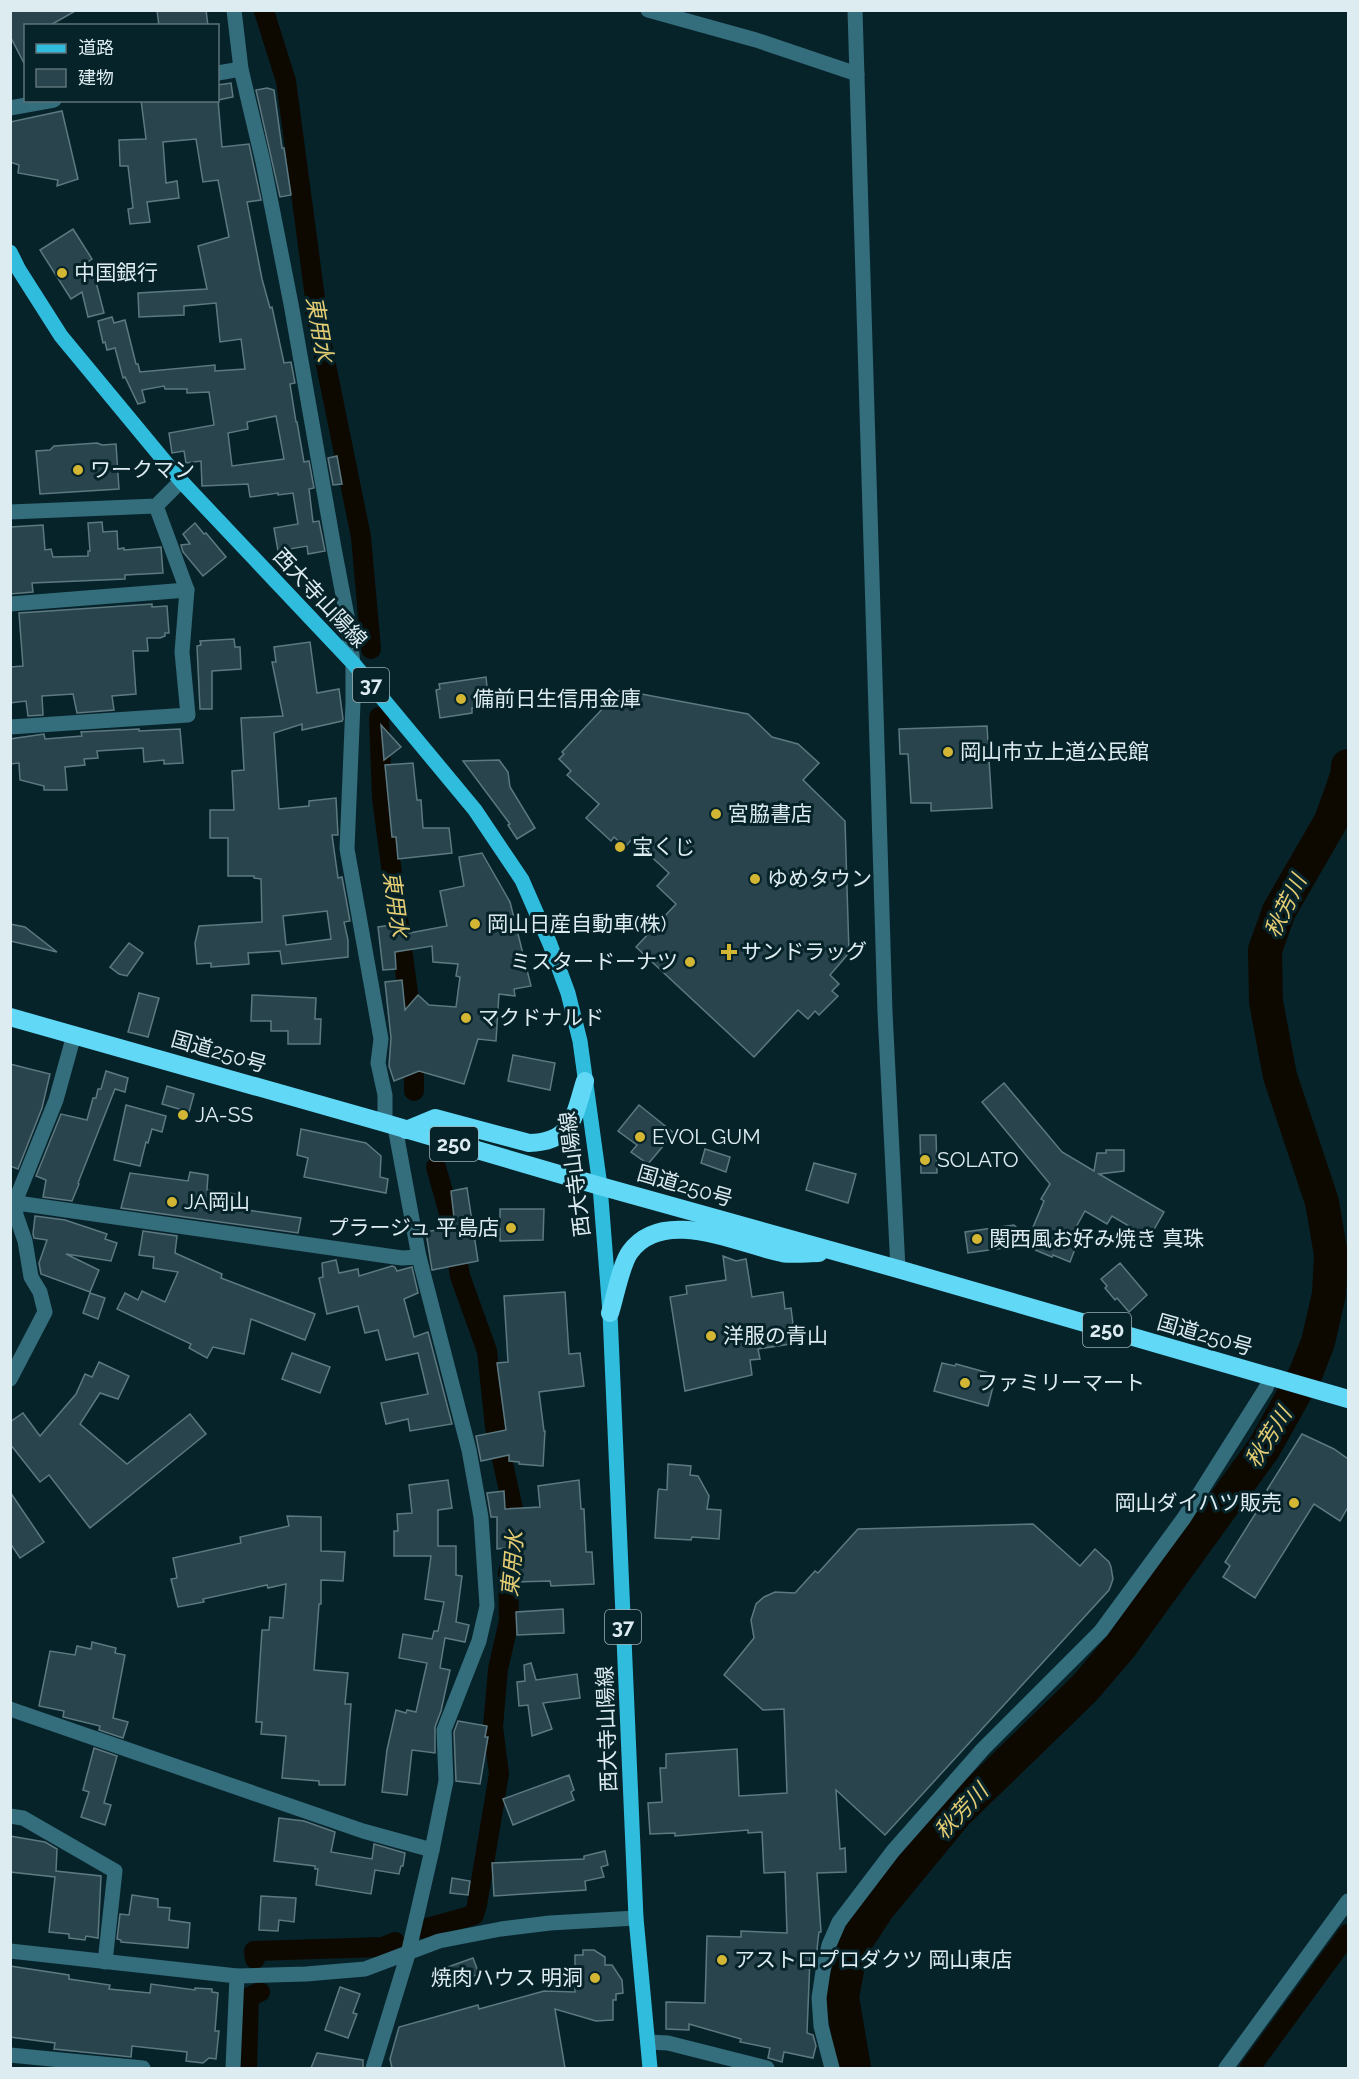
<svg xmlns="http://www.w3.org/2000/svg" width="1359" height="2079" viewBox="0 0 1359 2079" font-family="Raleway,'Noto Sans JP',sans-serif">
  <rect width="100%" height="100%" fill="#07232a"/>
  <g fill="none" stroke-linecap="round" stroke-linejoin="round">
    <g stroke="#0e0900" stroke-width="20">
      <polyline points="264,11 286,81 315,298 315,311 361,537 371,649"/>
      <polyline points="379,717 382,798 414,1038 414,1091"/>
      <polyline points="424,1929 474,1915 477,1905 499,1774 493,1727 498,1669 509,1621 508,1573 519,1536 495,1427 487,1351 460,1276 449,1213 436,1167"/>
      <polyline points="255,1959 254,1951 383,1947 395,1942"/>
      <polyline points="247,2068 249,1997 260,1992"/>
      <polyline points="1250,2068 1348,1934"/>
    </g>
    <polyline stroke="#0e0900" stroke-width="34" points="854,2068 842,1997 851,1949 878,1908 957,1812 1084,1689 1120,1647 1264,1448 1306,1373 1318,1342 1329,1294 1331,1255 1322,1202 1280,1076 1266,1002 1265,950 1279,911 1331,821 1347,776 1348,766"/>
  </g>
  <g fill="#29444c" stroke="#5c7981" stroke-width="1.5" fill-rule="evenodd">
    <polygon points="10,10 77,10 49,26 26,26 26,67 10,36"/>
    <polygon points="157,10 206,10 208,26 159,26"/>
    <polygon points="231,83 233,97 218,100 218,85"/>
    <polygon points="267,88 274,90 282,148 284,148 291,195 280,197 256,90"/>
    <path d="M141 100H218L222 147 249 144 261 200 247 202 262 279 270 308 272 307 284 363 291 362 295 383 290 384 296 422H297L304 462 309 461 314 488 309 489 313 522 319 521 325 551 308 554 307 546 278 551 274 528 298 524 293 493 278 495V493L250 497 248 484 202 486 201 461 186 463 184 451 172 453 169 433 214 425 209 392 187 393V389H165L164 386 142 390 145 402 138 404 125 377 123 378 115 348 107 350 105 342 103 343 98 321 112 317 114 323 125 320 136 364H138L140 372 215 365V371L245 369 241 339 220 342 216 303 184 306V315L139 317 138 293 207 289 198 246 229 237 218 180 203 182 196 139 163 142 166 183 177 181 179 198 147 202 150 222 130 224 128 209 133 208 128 166H120L119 140 146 139ZM276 416 284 459 232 466 228 433 248 429 247 422Z"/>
    <polygon points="62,111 78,179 57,186 58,180 18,173 19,165 10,162 10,122"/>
    <polygon points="73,229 92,259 85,264 96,282 104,313 88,317 82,292 71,299 40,250"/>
    <polygon points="97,443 102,445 116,444 119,489 40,494 36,451 50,450 54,446"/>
    <polygon points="337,456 342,484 333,485 328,458"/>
    <polygon points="102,522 103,532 117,531 118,549 124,548 124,550 161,547 163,573 125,575 125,579 32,583 33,592 10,594 10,527 43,525 45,550 51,549 53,557 88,556 88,551 90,551 88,523"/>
    <polygon points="195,523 204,534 206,533 226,557 203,576 183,552 181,545 190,544 183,534"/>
    <polygon points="152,604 152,607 167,606 169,633 165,633 165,636 160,638 147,638 148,651 133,651 136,694 112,696 114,710 77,713 73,694 42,696 43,715 28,716 26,701 10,703 11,667 23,666 19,613"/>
    <polygon points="234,639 235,647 240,647 241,669 212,671 212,709 200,709 197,646 201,645 200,641"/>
    <path d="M310 642 317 693 339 689 343 719 342 721 302 730V724L274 733 279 809 309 806V801L336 798 338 835H332L338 878 342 877 350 921 344 922 348 940V957L282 964 280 951 248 953 249 964 211 967V963L197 964 195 943 199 926 262 922 261 879 254 878V876H228V838H210V810H234L232 771 244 770 241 718 283 716 272 662H276L274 647ZM327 911 331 939 286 945 283 916Z"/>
    <polygon points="486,677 489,706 472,708 472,713 440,718 436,690 440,689 439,684"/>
    <polygon points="620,690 748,714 772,737 798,744 819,763 803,780 845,821 849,953 830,975 839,984 832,991 838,996 819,1015 815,1011 808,1019 798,1010 754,1057 636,947 676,904 657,886 669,873 632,839 625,847 614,837 611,841 586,818 599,804 567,775 571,771 559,759 564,754 562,752"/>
    <polygon points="381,725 401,747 384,760"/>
    <polygon points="987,726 992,808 931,811 931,803 911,803 908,754 900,754 899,729"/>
    <polygon points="139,729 139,731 180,729 183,763 164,764 164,760 144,762 143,748 97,751 98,758 84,759 85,765 65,767 67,790 44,790 44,786 20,780 19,763 10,764 10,739 44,734 45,739 82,736 81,732"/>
    <polygon points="499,760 508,772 510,787 535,828 517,839 508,825 510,824 463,761"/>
    <polygon points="413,763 417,800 421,800 423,828 449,828 452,853 398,859 396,837 392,837 385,765"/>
    <polygon points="482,853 510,902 531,986 514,989 515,996 499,994 496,1041 478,1039 464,1084 419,1071 394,1081 389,1066 391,1038 385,982 402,980 405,1010 418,995 429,1005 456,1007 460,977 456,976 458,964 433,962 432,946 395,952 396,969 383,970 378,927 392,925 393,936 447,926 440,891 464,886 459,857"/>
    <polygon points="10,924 25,927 57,952 10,941"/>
    <polygon points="129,943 143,953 127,976 119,974 110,967"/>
    <polygon points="139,993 159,998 148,1037 128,1032"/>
    <polygon points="252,995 316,998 315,1019 321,1019 320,1044 288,1044 288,1031 271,1031 271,1021 251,1021"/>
    <polygon points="513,1055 555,1063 550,1090 508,1081"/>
    <polygon points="10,1064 50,1074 42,1108 18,1169 10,1166"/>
    <polygon points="106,1071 128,1078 125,1092 115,1089 78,1183 79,1184 72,1201 43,1197 46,1180 36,1176 61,1114 87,1120 93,1098 96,1098 98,1089 101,1089"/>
    <polygon points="1004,1083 1062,1152 1094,1171 1097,1153 1106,1153 1106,1150 1124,1150 1124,1171 1099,1174 1164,1212 1149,1238 1112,1216 1107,1224 1085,1211 1070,1238 1078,1241 1070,1262 1053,1255 1052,1257 1002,1236 1003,1248 968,1253 965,1232 1014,1225 1028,1239 1044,1201 1041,1199 1050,1184 982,1102"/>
    <polygon points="167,1086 194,1094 189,1112 162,1104"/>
    <polygon points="126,1105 166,1116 162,1132 152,1129 148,1143 146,1142 140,1166 114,1160"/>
    <polygon points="639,1105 674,1133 648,1164 631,1152 637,1145 618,1131"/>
    <polygon points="301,1129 366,1143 381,1156 380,1177 388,1179 386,1193 304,1177 308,1158 297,1155"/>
    <polygon points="920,1135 936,1135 937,1173 921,1173"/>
    <polygon points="705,1149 730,1157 726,1172 701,1163"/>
    <polygon points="814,1163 856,1174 848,1203 806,1190"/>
    <polygon points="190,1172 208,1175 207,1190 242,1195 240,1209 301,1218 298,1233 121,1208 130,1173 188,1181"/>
    <polygon points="467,1188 478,1261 432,1270 426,1232 455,1226 451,1191"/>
    <polygon points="500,1209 544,1209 543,1240 500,1241"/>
    <polygon points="35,1216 65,1220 107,1234 105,1239 117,1243 111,1261 66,1254 99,1270 90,1292 41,1274 39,1263 47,1240 34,1238 33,1234"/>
    <polygon points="143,1231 177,1236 175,1253 222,1274 221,1278 315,1314 305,1340 251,1319 244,1354 213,1347 207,1358 189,1348 191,1344 117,1309 125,1293 138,1300 142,1291 165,1302 178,1272 153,1268 154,1257 139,1255"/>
    <polygon points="723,1256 736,1261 746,1259 752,1297 783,1292 785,1309 791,1308 793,1324 788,1325 790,1344 758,1349 760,1359 750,1360 752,1375 685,1391 670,1297 687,1294 686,1286 726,1280"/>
    <polygon points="336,1260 339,1273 358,1269 359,1276 392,1266 395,1267 397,1271 412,1267 418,1293 404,1299 411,1325 414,1337 428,1332 452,1424 410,1431 408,1419 386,1424 381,1403 428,1394 418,1353 386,1360 378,1330 365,1333 358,1306 327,1314 319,1278 323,1277 322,1263"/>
    <polygon points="1120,1263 1147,1295 1129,1312 1117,1298 1115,1300 1105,1288 1107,1286 1101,1279"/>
    <polygon points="565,1292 569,1354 580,1353 584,1386 539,1392 544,1431 545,1431 543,1466 519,1464 519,1462 509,1461 509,1455 481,1461 476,1436 506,1430 497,1363 508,1362 504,1296"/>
    <polygon points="90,1293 105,1298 98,1319 83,1313"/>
    <polygon points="292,1353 330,1367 320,1393 282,1379"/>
    <polygon points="99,1362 129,1376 118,1399 100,1393 80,1424 127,1464 190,1414 206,1434 90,1528 49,1475 40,1482 10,1444 10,1422 23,1413 40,1436 76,1394 85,1374 92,1377"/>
    <polygon points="942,1363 955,1366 956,1364 996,1375 988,1406 934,1391"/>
    <polygon points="1302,1434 1334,1449 1348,1459 1348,1507 1340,1521 1314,1504 1255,1598 1223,1577 1230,1566 1225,1562 1269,1492 1267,1490"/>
    <polygon points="668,1464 691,1466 690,1475 698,1476 709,1496 707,1509 721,1510 719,1539 692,1537 691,1540 655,1538 658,1491 659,1489 667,1490"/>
    <polygon points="448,1480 452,1508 438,1510 438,1546 456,1546 456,1575 462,1576 456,1622 469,1625 465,1642 445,1638 440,1668 450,1670 441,1711 435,1727 435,1753 412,1750 407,1795 382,1792 387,1750 396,1710 406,1713 407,1710 416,1712 427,1663 399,1658 403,1634 432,1639 434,1631 438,1631 444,1602 425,1599 431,1556 394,1556 394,1531 398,1531 397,1514 412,1513 409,1485"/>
    <polygon points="579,1480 581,1509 584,1509 586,1552 592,1552 594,1584 551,1586 550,1581 515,1582 515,1547 497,1549 497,1517 491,1517 487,1493 504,1491 505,1509 540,1507 538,1486"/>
    <polygon points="10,1492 44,1542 20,1558 10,1543"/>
    <polygon points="287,1516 321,1517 321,1551 345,1552 343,1581 321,1580 321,1604 319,1604 314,1670 348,1673 345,1704 351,1704 345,1785 319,1785 319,1781 282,1778 286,1736 261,1734 262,1722 256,1722 262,1630 269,1630 270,1617 283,1618 286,1584 268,1588 267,1585 203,1599 204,1602 178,1607 171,1579 177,1578 173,1558 241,1543 240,1537 289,1526"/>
    <polygon points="1033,1524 1080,1566 1095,1549 1109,1562 1111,1567 1113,1579 1111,1585 1109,1590 885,1835 836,1790 840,1849 845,1848 846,1872 817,1873 821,1932 819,1932 816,1958 810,1958 807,2033 813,2035 816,2046 813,2058 784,2052 782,2062 768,2058 770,2048 740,2042 741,2039 689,2024 689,2030 666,2029 666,2002 705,2003 707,1936 741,1937 741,1931 787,1933 785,1872 764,1873 762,1832 748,1833 748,1830 675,1836 675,1833 650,1834 648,1803 662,1802 660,1768 666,1768 666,1754 737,1749 739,1796 787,1793 784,1709 763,1710 724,1675 754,1638 751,1620 756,1604 764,1597 775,1592 795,1593 815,1571 818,1573 858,1529"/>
    <polygon points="563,1609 564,1633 517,1635 516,1612"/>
    <polygon points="92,1642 116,1648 115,1653 125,1655 113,1718 128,1722 123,1738 99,1730 100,1726 63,1717 64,1711 39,1706 50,1651 75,1655 77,1646 91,1649"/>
    <polygon points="531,1663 536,1680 577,1674 580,1698 543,1703 552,1729 532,1736 528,1705 519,1706 517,1682 525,1681 524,1665"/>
    <polygon points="458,1721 487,1726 485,1737 488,1737 480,1784 456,1781 454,1732"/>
    <polygon points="94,1748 117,1756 104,1803 111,1805 105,1825 81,1817 89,1792 83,1790"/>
    <polygon points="569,1775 574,1790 571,1792 574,1800 513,1825 503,1799"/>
    <polygon points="279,1818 304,1821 335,1832 331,1852 372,1859 374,1844 405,1853 403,1866 401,1866 399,1874 375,1870 371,1894 316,1885 318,1869 315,1869 315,1866 274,1861"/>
    <polygon points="10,1836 45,1842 57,1849 56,1871 101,1876 98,1938 86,1936 85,1940 69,1938 69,1934 49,1932 55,1877 10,1872"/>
    <polygon points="605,1851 608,1865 601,1867 604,1877 585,1881 586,1890 494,1896 492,1863 584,1859 584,1856"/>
    <polygon points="452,1878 470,1881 468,1895 450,1893"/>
    <polygon points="132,1895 158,1899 158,1907 170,1908 169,1920 190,1923 188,1948 121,1942 121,1940 117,1939 120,1914 129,1915"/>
    <polygon points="261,1896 296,1898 294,1922 279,1920 278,1931 259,1930"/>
    <polygon points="583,1950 594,1950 605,1957 605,1965 612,1965 622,1980 623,1993 616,1994 616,2000 613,2000 613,2020 596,2021 555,2009 565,2068 392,2068 390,2059 399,2027 478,2005 479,2009 544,1991 575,1992 575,1955 583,1955"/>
    <polygon points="473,1958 479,1974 451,1984 445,1968"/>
    <polygon points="10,1966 69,1975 69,1979 110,1985 109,1989 150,1993 151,1984 195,1990 195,1988 212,1989 212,1992 218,1993 215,2031 219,2031 216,2059 209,2058 203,2063 186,2061 187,2052 132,2046 131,2057 54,2049 55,2043 10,2037"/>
    <polygon points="340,1987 360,1994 353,2013 357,2014 348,2038 325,2030"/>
    <polygon points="317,2053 363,2060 363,2068 311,2068"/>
  </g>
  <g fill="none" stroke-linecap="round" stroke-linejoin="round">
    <g stroke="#346d7c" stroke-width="15">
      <polyline points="234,10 241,69 263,162 291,304 334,548 347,616 353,663 353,703 347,849 381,1039 378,1063 385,1095 385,1123"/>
      <polyline points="648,10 756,40 857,74"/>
      <polyline points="855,10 885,1012 898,1269"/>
      <polyline points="218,73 241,69"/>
      <polyline points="10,108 54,100"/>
      <polyline points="10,512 156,506 181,481"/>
      <polyline points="10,604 187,590"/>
      <polyline points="10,727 188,715 182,652 187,590 156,506"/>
      <polyline points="10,1202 402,1258 419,1257"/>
      <polyline points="10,1379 45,1312 40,1292 31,1277 25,1241 16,1215 15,1202 56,1100 74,1035"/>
      <polyline points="10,1709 363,1831 432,1850"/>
      <polyline points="10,1816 23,1818 115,1871 105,1962"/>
      <polyline points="10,1951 237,1976 306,1974 365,1969 439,1941 501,1929 550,1923 636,1918"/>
      <polyline points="648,2042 668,2043 767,2068"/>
      <polyline points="10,2055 143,2068"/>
      <polyline points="233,2068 237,1976"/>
      <polyline points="373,2068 408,1954 432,1850 446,1781 444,1730 479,1641 487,1606 481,1517 469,1450 419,1257 395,1127"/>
      <polyline points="832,2068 821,2026 819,1998 823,1971 829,1945 839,1922 893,1851 983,1749 1101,1631 1184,1518 1266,1388 1270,1378"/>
      <polyline points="1226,2068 1348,1901"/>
    </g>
    <polyline stroke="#30bcdc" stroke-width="15" points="10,252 19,270 61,336 181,481 353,663 475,810 522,880 550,944 568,993 580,1041 600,1186 610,1313 636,1918 650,2068"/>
    <g stroke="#60d8f6" stroke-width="18">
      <polyline points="10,1017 385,1123 600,1186 898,1269 1348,1399"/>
      <path d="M406 1130 435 1118 529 1143C573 1142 574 1116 585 1081"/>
      <path d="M610 1313C615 1298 621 1264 630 1252 663 1206 738 1244 782 1253 794 1255 807 1253 819 1253"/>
    </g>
  </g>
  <g fill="#d4b635" stroke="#07232a" stroke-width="2">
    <circle cx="62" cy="273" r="6"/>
    <circle cx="78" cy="470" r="6"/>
    <circle cx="461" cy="699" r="6"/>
    <circle cx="948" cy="752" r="6"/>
    <circle cx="716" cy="814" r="6"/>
    <circle cx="620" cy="847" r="6"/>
    <circle cx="755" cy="879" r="6"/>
    <circle cx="475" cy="924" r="6"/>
    <path d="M726 943h6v6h6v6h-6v6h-6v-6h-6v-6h6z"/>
    <circle cx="690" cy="962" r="6"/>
    <circle cx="466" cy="1018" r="6"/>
    <circle cx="183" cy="1115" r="6"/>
    <circle cx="640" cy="1137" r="6"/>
    <circle cx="925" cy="1160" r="6"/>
    <circle cx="172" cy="1202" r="6"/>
    <circle cx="511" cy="1228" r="6"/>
    <circle cx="977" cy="1239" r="6"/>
    <circle cx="711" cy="1336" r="6"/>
    <circle cx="965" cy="1383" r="6"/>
    <circle cx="1294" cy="1503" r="6"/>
    <circle cx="722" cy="1960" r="6"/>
    <circle cx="595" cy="1978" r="6"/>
  </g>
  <g text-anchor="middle" stroke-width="6" stroke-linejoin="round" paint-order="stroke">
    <g fill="#07232a" stroke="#9db0b5" stroke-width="1.5">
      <rect x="353" y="668" width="36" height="34" rx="4.5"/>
      <rect x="430" y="1127" width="48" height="34" rx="4.5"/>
      <rect x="1083" y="1313" width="48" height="34" rx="4.5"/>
      <rect x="605" y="1610" width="36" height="34" rx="4.5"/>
    </g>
    <g font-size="20" font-weight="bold" fill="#ddecf1">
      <text x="371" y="692">37</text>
      <text x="454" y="1151">250</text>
      <text x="1107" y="1337">250</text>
      <text x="623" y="1634">37</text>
    </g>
    <g font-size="21" fill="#ddecf1" stroke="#07232a" text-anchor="start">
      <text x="74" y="280">中国銀行</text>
      <text x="90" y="477">ワークマン</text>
      <text x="473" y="706">備前日生信用金庫</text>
      <text x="960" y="759">岡山市立上道公民館</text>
      <text x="728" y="821">宮脇書店</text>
      <text x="632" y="854">宝くじ</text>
      <text x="767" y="886">ゆめタウン</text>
      <text x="487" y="931">岡山日産自動車(株)</text>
      <text x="741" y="959">サンドラッグ</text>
      <text x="678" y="969" text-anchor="end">ミスタードーナツ</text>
      <text x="478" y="1025">マクドナルド</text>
      <text x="195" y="1122">JA-SS</text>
      <text x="652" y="1144">EVOL GUM</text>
      <text x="937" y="1167">SOLATO</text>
      <text x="184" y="1209">JA岡山</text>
      <text x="499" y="1235" text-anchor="end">プラージュ 平島店</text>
      <text x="989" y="1246">関西風お好み焼き 真珠</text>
      <text x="723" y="1343">洋服の青山</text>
      <text x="977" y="1390">ファミリーマート</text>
      <text x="1282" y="1510" text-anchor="end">岡山ダイハツ販売</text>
      <text x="734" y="1967">アストロプロダクツ 岡山東店</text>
      <text x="583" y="1985" text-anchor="end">焼肉ハウス 明洞</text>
    </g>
    <g font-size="21" fill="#ddecf1" stroke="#07232a">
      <text transform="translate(320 598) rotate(47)" y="7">西大寺山陽線</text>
      <text transform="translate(219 1052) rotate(16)" y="7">国道250号</text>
      <text transform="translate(575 1174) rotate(-97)" y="7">西大寺山陽線</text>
      <text transform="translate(685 1186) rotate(16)" y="7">国道250号</text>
      <text transform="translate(1205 1335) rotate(16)" y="7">国道250号</text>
      <text transform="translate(607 1729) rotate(-92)" y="7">西大寺山陽線</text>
    </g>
    <g font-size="22" font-style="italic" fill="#e4cc73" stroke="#07232a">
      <text transform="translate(320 329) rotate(80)" y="8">東用水</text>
      <text transform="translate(396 904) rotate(82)" y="8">東用水</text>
      <text transform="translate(1285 906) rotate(-64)" y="8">秋芳川</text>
      <text transform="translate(1268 1437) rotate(-58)" y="8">秋芳川</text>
      <text transform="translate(512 1564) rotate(-85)" y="8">東用水</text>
      <text transform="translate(961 1811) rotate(-47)" y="8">秋芳川</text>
    </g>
  </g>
  <rect width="1359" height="2079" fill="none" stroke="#ddecf1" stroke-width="24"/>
  <rect x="24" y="24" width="195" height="78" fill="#07232a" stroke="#5d737a" stroke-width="1.5"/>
  <rect x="36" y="44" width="30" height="9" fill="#30bcdc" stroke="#5d737a" stroke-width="1.5"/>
  <text x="78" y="54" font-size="18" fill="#ddecf1">道路</text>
  <rect x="36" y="69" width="30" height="18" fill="#29444c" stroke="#5d737a" stroke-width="1.5"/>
  <text x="78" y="84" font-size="18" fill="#ddecf1">建物</text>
</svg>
